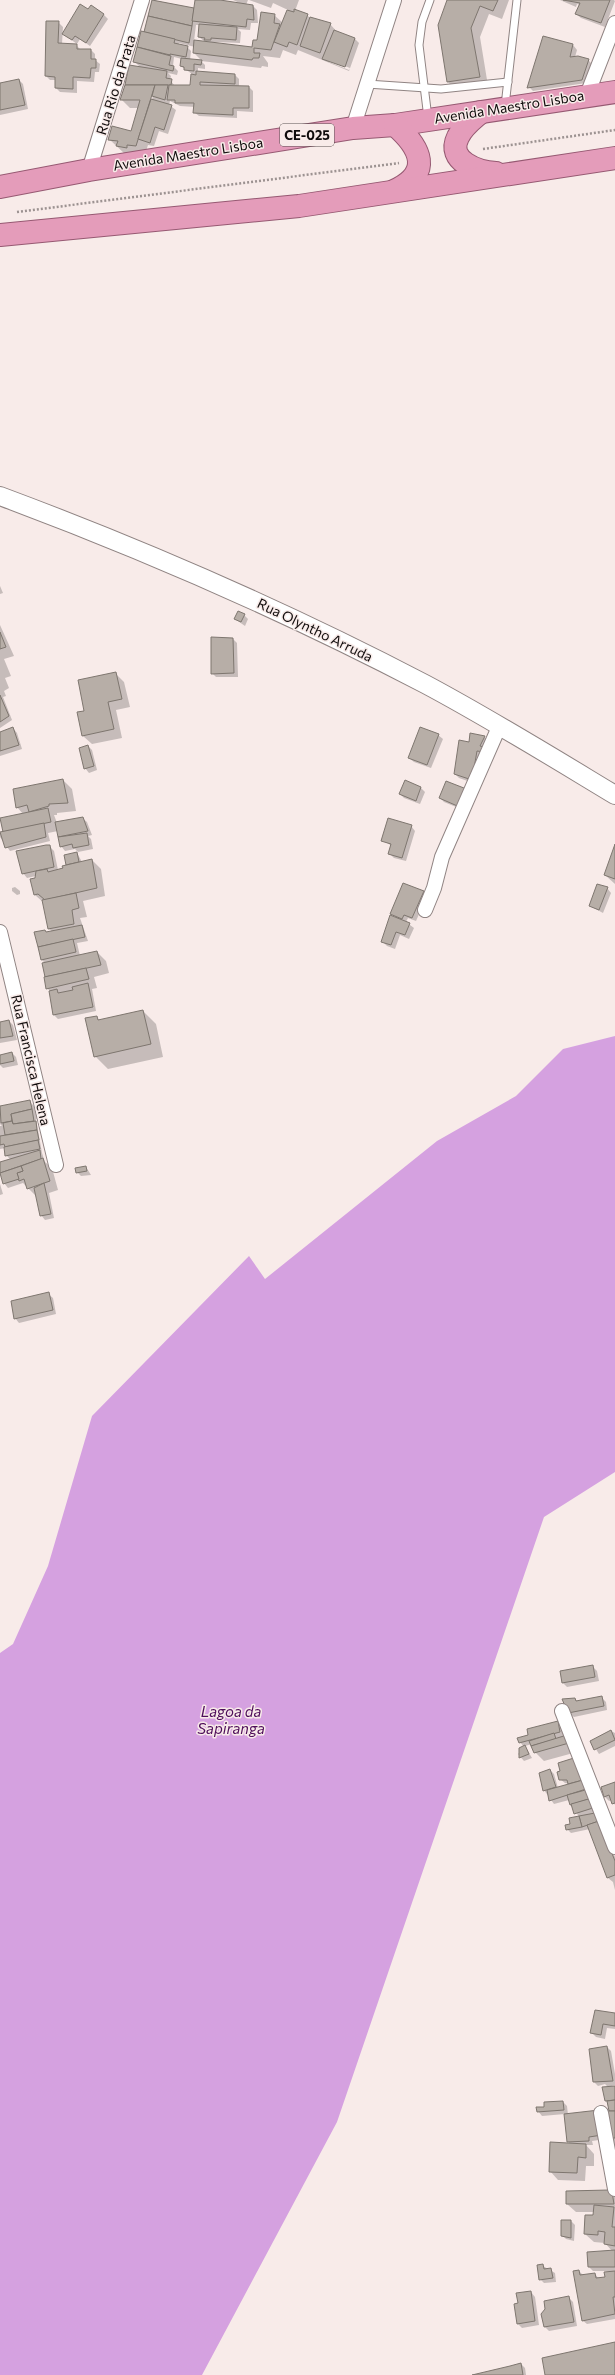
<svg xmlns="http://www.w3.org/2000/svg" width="615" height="2375" viewBox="0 0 615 2375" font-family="Commissioner,sans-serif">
  <rect width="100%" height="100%" fill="#f8ebe9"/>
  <polygon fill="#d5a1e0" points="615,1036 615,1472 544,1517 337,2122 202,2375 0,2375 0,1653 13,1644 48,1566 92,1416 249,1256 265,1279 437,1141 516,1096 563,1049"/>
  <g fill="#0003" fill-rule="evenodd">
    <path d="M153 0 195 9 196 0 244 5 233 0H248L246 5 253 6 257 10 258 23H251L250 30 238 29 241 32 240 43 215 42 214 44 253 49 274 15 283 23 288 10 273 3 271 8 249 0H299L295 11 307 15 311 19 330 24 338 33 355 39 359 43 349 71 298 50 296 55 283 50 280 58 263 56 268 63V67L262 66 261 68 201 61 205 65V69L198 68V72L235 75 239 79V86L249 87 253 91V112L237 111V118L199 116 194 112 195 107 180 106 170 101 169 105 176 110 168 134 159 131 154 146 148 145 145 154 126 155 109 139 132 132 139 108H130L121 99 141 68 134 61 141 33H145ZM196 25H200L199 37 205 42 194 41ZM179 43 195 47 194 53 202 61 190 60 191 51 187 47 178 45ZM174 57 182 59 181 66 192 74 191 86H175L170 80 171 76 168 73 177 75 178 71 173 66ZM329 60 350 68 349 70 329 62ZM152 91 154 92 152 100H150Z"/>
    <polygon points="448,0 509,0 502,19 489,14 480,37 488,86 457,91 448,82 439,25"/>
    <polygon points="560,0 614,0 615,1 605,27 581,18 576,14 580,5 577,4 576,7"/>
    <polygon points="88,11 104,15 108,19 90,46 80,39 77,44 63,34"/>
    <polygon points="58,22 63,27 62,44 76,45 81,50 91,50 95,54 95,60 100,64 99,72 95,72 94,82 77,81 77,93 60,92 56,88 56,80 50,80 46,76"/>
    <polygon points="544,37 573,45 577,50 575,57 588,60 592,64 586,83 533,91 529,87"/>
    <polygon points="19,80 23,84 28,109 0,115 0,84"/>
    <polygon points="0,586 3,593 0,594"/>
    <polygon points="244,615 248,619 245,626 235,619"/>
    <polygon points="0,625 14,656 4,659 11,676 5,678 9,688 4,691 6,696 3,697 12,720 0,728"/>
    <polygon points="233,639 237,643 238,677 216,677 212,673"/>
    <polygon points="115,673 124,682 130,707 116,710 122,738 92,744 83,736"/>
    <polygon points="13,728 17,733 22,749 0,756 0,733"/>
    <polygon points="438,735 443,739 431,768 414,762 409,758"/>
    <polygon points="484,737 489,741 476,784 459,778 455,774 470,743"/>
    <polygon points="88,746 92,750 97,770 89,773 85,768"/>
    <polygon points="63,780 72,789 76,811 57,813 57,815 54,815 57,823 82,818 87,822 92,835 88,836 91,839 93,849 78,852 75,849 65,851 61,846 58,831 48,833 50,841 10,851 0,837 0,833 5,832 23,814 17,807"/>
    <polygon points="405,782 421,788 425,792 420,804 404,798 400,794"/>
    <polygon points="447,782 466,811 444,802 440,798"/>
    <polygon points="411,826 415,831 406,861 394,858 389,853 392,846 382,840"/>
    <polygon points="50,847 54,851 58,870 68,865 77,853 82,862 92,860 101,869 105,896 83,901 87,917 80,918 88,941 77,943 80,956 97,952 106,961 109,973 94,977 97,988 92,989 96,1011 58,1019 54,1015 50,991 47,988 45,963 42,960 47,933 53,932 49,929 44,903 35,895 36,876 27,878 23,873"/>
    <polygon points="615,847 615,884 605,875"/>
    <polygon points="15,887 20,891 20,894 17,895 12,891 12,888"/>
    <polygon points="607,888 611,893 603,913 590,906"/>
    <polygon points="423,892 427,896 416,921 408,918 406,922 414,928 409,939 400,935 395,949 387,946 383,942 397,919 392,913"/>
    <polygon points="143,1011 156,1024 163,1057 108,1069 95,1056 96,1017 100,1021"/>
    <polygon points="9,1021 13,1025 17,1040 0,1043 0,1023"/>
    <polygon points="12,1053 16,1057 18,1065 3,1068 0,1065 0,1056"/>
    <polygon points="29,1101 38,1110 40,1118 36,1119 42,1153 45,1162 52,1168 58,1190 49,1193 54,1218 45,1220 41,1215 37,1197 23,1183 8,1188 4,1183 0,1167 0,1163 11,1160 6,1155 6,1148 0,1149 0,1126 2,1126 0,1124 0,1107"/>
    <polygon points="86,1167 91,1175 81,1176 77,1172"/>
    <polygon points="0,1184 3,1194 0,1195"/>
    <polygon points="48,1294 53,1298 56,1314 19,1323 15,1318"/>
    <polygon points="593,1667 597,1671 599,1681 567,1687 563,1683 561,1672"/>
    <polygon points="602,1698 606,1702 607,1710 574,1717 569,1713 575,1699 578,1702"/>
    <polygon points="558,1722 562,1726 564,1737 577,1752 544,1761 535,1752 532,1744 525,1746 532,1758 524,1761 518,1754 524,1747 520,1742"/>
    <polygon points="611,1731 615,1733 615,1746 599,1754 591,1741"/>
    <polygon points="577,1758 615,1857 615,1890 613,1882 608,1878 590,1829 571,1833 567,1829 579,1817 569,1800 554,1804 544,1790 550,1770 554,1774 558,1788 571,1784 565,1783 560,1779"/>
    <polygon points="615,1783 615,1805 612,1800 609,1801 605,1797"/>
    <polygon points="615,2014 615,2029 607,2028 605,2039 596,2037 592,2033"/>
    <polygon points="607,2047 611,2051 615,2074 615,2085 608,2087 605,2084 598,2086 594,2082"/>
    <polygon points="615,2087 615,2156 610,2112 606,2100"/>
    <polygon points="563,2102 567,2106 568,2115 606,2139 592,2141 593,2145 586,2145 594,2154 594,2166 586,2166 585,2181 558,2180 550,2171 570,2144 568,2141 565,2114 542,2116 538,2111"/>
    <polygon points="612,2193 615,2196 615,2319 587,2324 582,2320 579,2271 584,2276 595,2274 599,2279 606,2278 610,2271 593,2271 589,2267 612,2251 605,2243 594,2242 585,2234 594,2212 576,2212 567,2204"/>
    <polygon points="571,2221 575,2225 574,2241 566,2239 562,2235"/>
    <polygon points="543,2266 555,2273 556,2282 544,2283 540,2279"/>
    <polygon points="531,2292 535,2297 539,2325 522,2328 518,2324 519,2304"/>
    <polygon points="569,2298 573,2302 577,2326 549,2331 545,2327 542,2315"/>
    <polygon points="521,2364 525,2368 526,2375 476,2375"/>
  </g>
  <g fill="#b7aea7" stroke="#7e766f">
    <polygon points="152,0 194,8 192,26 148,16"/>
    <polygon points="195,0 220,0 253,5 254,20 247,19 246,27 192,21"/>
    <polygon points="447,0 498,0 493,11 480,6 471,28 480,77 447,82 438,25"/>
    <polygon points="563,0 610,0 601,23 575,14 580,3"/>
    <polygon points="80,4 88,9 91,5 104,14 86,43 75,36 72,40 62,34"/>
    <polygon points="294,9 308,14 297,45 289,42 287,47 274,42 287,10 294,12"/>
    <polygon points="261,12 275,14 274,23 280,24 271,50 254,48 254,53 260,53 259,58 253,58 252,60 193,53 194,40 252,47 253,40 257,40"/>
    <polygon points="148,16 192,26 189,43 144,32"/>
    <polygon points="310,17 331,23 320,53 300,46"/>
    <polygon points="46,21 59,21 58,43 77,44 77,49 91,49 91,59 96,59 96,68 91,68 90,78 73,77 73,89 55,88 55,77 45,76"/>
    <polygon points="199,24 237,27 236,40 211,38 211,40 204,40 205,38 198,37"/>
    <polygon points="334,30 355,38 345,67 322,59"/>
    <polygon points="141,31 175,39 174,43 188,46 186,57 170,54 170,55 137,47"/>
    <polygon points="543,36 573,44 570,57 578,56 589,59 582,80 527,88"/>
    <polygon points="137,47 171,56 169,65 174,66 173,71 133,62"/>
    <polygon points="181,58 202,60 201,65 194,64 194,71 184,70 184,67 180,66"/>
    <polygon points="129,65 167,71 166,78 172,79 171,85 125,85"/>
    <polygon points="196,71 235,74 235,84 200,82 200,85 249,86 249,108 233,108 233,115 193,113 194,103 175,103 175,100 167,100 169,85 190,85 191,74 196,75"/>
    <polygon points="19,79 25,105 0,110 0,83"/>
    <polygon points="125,85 155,85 136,146 127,145 127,148 116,146 118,141 108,140 112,126 131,131 140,100 120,100"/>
    <polygon points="155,85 168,85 165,100 152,96"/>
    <polygon points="151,99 172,105 164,130 155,127 150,143 138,139"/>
    <polygon points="238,611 245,614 241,622 234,619"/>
    <polygon points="0,632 6,647 0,649"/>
    <polygon points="211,637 233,638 234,673 211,674"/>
    <polygon points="116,672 122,699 108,702 114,729 82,736 77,712 84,711 78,680"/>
    <polygon points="0,695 9,716 0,722"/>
    <polygon points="13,727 19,745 0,751 0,732"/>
    <polygon points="420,727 439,734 427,765 408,758"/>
    <polygon points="470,733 485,736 480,746 484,747 484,752 477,751 472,780 454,774 459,740 469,742"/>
    <polygon points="88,745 94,766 84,769 79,748"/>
    <polygon points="63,779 68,803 49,804 49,806 29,812 27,805 16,808 13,789"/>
    <polygon points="405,780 421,787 416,801 399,794"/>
    <polygon points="446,781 469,790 462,808 439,798"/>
    <polygon points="48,808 51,822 3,832 0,818"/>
    <polygon points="83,817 88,831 58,837 55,822"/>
    <polygon points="388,818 412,825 402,858 388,854 391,844 381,841"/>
    <polygon points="44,823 46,837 5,848 0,832"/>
    <polygon points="87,833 89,845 73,848 72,844 60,847 58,837"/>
    <polygon points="615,844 615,879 604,875"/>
    <polygon points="46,845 50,845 54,867 22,874 16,851"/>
    <polygon points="77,852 79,862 66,865 64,855"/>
    <polygon points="92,859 97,888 45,900 38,894 34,895 30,879 35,878 36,871 47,869 48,872 63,868 62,866"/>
    <polygon points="403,883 424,891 412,918 404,915 402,919 390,914"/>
    <polygon points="597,884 608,887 599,910 589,906"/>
    <polygon points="76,893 79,908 72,910 74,924 48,929 42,900"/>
    <polygon points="390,915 410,923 405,935 396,932 391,945 381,942"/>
    <polygon points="82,925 85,937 38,947 34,932 45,930 46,932"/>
    <polygon points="73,939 76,952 41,960 38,947"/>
    <polygon points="97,951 101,965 45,977 42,963"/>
    <polygon points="86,968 89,979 46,989 44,977"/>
    <polygon points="88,983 93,1007 53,1015 49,991 57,989 58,993 73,990 72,987"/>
    <polygon points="143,1010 151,1044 94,1057 85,1018 97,1016 98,1020"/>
    <polygon points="9,1020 13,1036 0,1038 0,1022"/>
    <polygon points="12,1052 14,1061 0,1064 0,1055"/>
    <polygon points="30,1100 32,1109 11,1114 12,1121 1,1123 0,1106"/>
    <polygon points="32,1109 34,1121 13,1124 11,1114"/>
    <polygon points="12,1121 13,1124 36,1121 37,1130 5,1135 3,1123"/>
    <polygon points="37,1130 39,1140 5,1147 4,1144 0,1145 0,1136"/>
    <polygon points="38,1140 40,1149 5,1156 4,1147"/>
    <polygon points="40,1150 41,1159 0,1173 0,1162"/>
    <polygon points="43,1158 50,1181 27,1189 24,1179 19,1181 17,1173 23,1171 21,1166"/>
    <polygon points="21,1166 23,1171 17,1173 19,1179 3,1184 0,1173"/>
    <polygon points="86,1166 87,1171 76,1173 75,1168"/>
    <polygon points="44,1183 51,1214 40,1216 34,1188"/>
    <polygon points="49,1292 53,1310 14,1319 11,1301"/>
    <polygon points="593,1665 595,1677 562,1683 560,1671"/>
    <polygon points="602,1696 604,1706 568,1713 562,1699 575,1698 576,1701"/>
    <polygon points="558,1721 560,1732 519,1743 517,1738 528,1735 527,1729"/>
    <polygon points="611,1730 615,1740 594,1750 590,1741"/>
    <polygon points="554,1733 556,1739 531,1746 529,1741"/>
    <polygon points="567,1735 569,1743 534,1753 531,1746"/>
    <polygon points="525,1745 529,1754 519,1758 519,1748"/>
    <polygon points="577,1757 583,1780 568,1784 567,1780 559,1780 557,1772 560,1771 558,1763"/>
    <polygon points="550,1769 556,1787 543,1791 539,1773"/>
    <polygon points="583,1780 586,1789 549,1801 547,1790"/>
    <polygon points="615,1782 615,1803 612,1804 609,1795 604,1797 601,1787"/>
    <polygon points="589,1789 592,1798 570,1805 567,1795"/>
    <polygon points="592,1798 596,1807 574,1814 571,1804"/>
    <polygon points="595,1813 599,1821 582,1827 579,1816"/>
    <polygon points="579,1816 582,1827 566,1830 565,1825 570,1824 569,1818"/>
    <polygon points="599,1821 615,1861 615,1875 607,1878 587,1825"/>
    <polygon points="595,2010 615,2013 615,2026 603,2024 601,2035 590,2033"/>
    <polygon points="607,2046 613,2081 593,2082 589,2049"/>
    <polygon points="615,2086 615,2100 605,2101 602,2087"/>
    <polygon points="615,2100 615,2111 609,2111 607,2101"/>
    <polygon points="563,2101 564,2110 537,2112 536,2107 544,2107 544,2102"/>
    <polygon points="599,2110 602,2135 589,2137 589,2141 567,2142 564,2114"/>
    <polygon points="607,2111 615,2111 615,2138 611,2138"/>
    <polygon points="550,2142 586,2144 586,2158 578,2157 577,2173 549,2172"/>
    <polygon points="609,2190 609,2192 612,2192 614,2204 566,2204 566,2191"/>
    <polygon points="594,2205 614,2207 612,2227 615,2227 615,2246 604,2244 605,2232 598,2231 598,2235 584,2234 585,2215 593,2215"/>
    <polygon points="561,2220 571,2220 571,2238 561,2236"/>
    <polygon points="615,2250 615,2267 588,2267 587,2252"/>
    <polygon points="543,2264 544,2269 551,2268 553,2278 539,2280 537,2265"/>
    <polygon points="579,2270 580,2275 595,2273 596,2278 605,2277 604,2272 615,2271 615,2297 613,2297 615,2314 582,2321 573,2271"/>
    <polygon points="531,2291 535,2321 517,2324 514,2304 518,2303 516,2293"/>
    <polygon points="569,2296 574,2322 544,2327 541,2314 545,2309 544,2301"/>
    <polygon points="615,2342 615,2375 545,2375 542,2358"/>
    <polygon points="521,2363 523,2375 472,2375 510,2366"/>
  </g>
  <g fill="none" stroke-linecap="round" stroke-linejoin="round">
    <defs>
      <g id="service">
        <polyline points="367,84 441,89 508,82"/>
        <polyline points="505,106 517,0"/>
        <polyline points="428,118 419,45 422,22 430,0"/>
      </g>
      <g id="minor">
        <polyline points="587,95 615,23"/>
        <polyline points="353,128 394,0"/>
        <polyline points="89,170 142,0"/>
        <polyline points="425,910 434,888 442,857 499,727"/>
        <polyline points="0,932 56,1165"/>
        <polyline points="562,1711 615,1847"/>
        <polyline points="601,2113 615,2189"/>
      </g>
      <path id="tertiary" d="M0 496C145 550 287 612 425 684 489 718 552 757 615 795"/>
      <g id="trunk">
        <path d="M481 112C472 120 463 126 458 137 446 161 478 172 496 173"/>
        <polyline points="0,187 89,170 353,128 395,125 615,92"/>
        <path d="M394 191C433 173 421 148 395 125"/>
        <polyline points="0,235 299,206 615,158"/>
      </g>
    </defs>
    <use href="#service" stroke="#908483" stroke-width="9"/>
    <use href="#minor" stroke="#908483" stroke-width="16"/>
    <use href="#tertiary" stroke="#908483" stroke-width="20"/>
    <use href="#trunk" stroke="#965972" stroke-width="24"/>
    <g stroke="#9c9291" stroke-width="2.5" stroke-dasharray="2 2" stroke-linecap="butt">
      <polyline points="483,149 615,130"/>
      <polyline points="17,212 399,163"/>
    </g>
    <use href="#service" stroke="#fff" stroke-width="7"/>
    <use href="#minor" stroke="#fff" stroke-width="14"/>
    <use href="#tertiary" stroke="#fff" stroke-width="18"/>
    <use href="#trunk" stroke="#e49cba" stroke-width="22"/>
  </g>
  <g text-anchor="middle" stroke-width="3" stroke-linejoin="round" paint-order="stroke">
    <rect fill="#f8ebe9" stroke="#564f4e" stroke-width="1" x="280" y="124" width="54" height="22" rx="3"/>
    <g font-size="13" font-weight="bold" fill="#100c0c">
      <text x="307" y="140">CE-025</text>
    </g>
    <g font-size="14" fill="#100c0c" stroke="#f8ebe9">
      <text transform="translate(116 85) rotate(-73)" y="5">Rua Rio da Prata</text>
      <text transform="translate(509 107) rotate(-9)" y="5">Avenida Maestro Lisboa</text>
      <text transform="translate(188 154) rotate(-9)" y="5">Avenida Maestro Lisboa</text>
      <text transform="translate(315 630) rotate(26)" y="5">Rua Olyntho Arruda</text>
      <text transform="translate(31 1060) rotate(77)" y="5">Rua Francisca Helena</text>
    </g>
    <g font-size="15" font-style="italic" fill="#4e0d5a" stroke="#f8ebe9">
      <text x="231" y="1717">Lagoa da<tspan x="231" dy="17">Sapiranga</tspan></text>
    </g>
  </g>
</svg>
